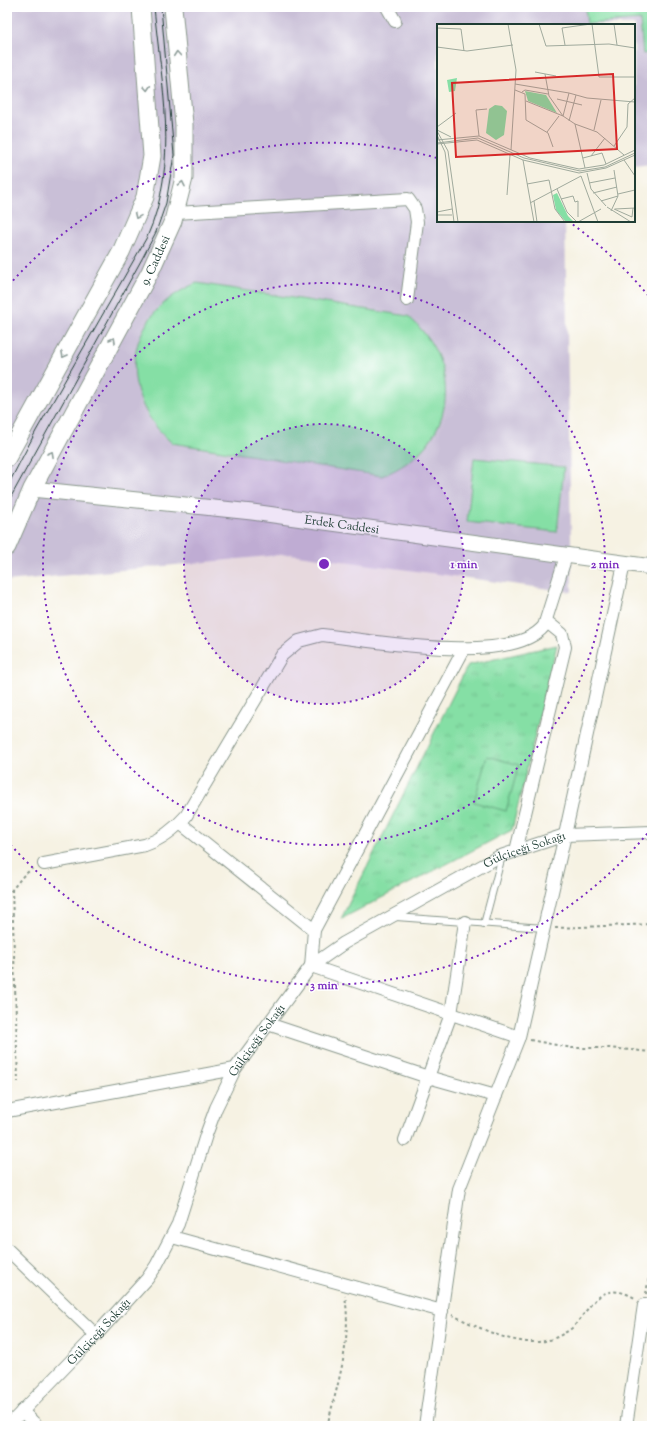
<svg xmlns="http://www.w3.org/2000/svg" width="659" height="1433" viewBox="0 0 659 1433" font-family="'Sorts Mill Goudy',serif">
  <defs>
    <pattern id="grass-tufts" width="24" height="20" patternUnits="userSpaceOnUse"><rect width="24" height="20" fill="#85dfa5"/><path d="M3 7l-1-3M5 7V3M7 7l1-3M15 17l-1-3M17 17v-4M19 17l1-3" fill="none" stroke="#72c08f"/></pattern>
  </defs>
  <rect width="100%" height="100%" fill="#fff"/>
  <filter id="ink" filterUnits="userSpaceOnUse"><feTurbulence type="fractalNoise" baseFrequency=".025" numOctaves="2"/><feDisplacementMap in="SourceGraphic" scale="8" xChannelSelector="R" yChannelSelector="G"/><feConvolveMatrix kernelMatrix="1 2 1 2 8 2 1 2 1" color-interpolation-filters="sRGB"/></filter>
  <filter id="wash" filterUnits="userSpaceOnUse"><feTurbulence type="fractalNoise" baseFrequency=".012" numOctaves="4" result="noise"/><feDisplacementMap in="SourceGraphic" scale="16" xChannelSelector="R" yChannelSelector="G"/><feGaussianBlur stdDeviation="0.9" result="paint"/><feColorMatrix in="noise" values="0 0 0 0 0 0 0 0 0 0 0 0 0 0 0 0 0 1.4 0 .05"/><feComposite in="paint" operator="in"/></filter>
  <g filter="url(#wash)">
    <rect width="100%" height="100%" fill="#f6f2e3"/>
    <polygon fill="#c9bfd7" points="7,7 652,7 652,165 634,167 634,25 438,25 438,221 565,221 572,592 290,554 7,581"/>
    <polygon fill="url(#grass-tufts)" stroke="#528e6c" points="557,645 512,830 341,919 468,665"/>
    <g fill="#85dfa5" stroke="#528e6c">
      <polygon points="585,7 652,7 652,53 643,54 640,20 587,24"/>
      <path d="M197 283 408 316C466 367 456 447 382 476L172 443C113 392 125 312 197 283Z"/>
      <polygon points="474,458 564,467 557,532 467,522"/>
      <polygon points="487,756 519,765 506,811 474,802"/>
    </g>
  </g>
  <g filter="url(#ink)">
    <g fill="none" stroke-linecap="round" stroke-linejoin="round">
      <defs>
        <g id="service">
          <polyline points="396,917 544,928"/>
          <polyline points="484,924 502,856"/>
        </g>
        <g id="minor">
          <polyline points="387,7 395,21"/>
          <polyline points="176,213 408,199 415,209 417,222 407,300"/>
          <polyline points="464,649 314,930 311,966 519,1037"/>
          <polyline points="180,823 314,930"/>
          <polyline points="516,851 565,647 562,634 546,621"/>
          <path d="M44 864 145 845C162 839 174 830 186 816L282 655 299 641 322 635C370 640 511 667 544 626L566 556"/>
          <polyline points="268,1024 428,1077 496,1096"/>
          <polyline points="7,1111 235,1069"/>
          <polyline points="405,1140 451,1014 465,922"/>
          <polyline points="172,1237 442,1311"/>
          <polyline points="7,1249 96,1335"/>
          <polyline points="22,1411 37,1426"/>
          <path id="s1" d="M8 1426 96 1335 147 1279 156 1266 178 1224 206 1135 216 1108 235 1069 311 966 344 943 498 857 565 835 652 832"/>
          <polyline points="425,1426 459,1189 519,1037 565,835 624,564"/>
          <polyline points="626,1426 644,1305 652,1305"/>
        </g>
        <g id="tertiary">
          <path id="s2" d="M32 489 252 512 652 567"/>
        </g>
        <g id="secondary">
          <polyline points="7,458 121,252 145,197 152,156 141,7"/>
          <path id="s3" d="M7 547 32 489 150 272 173 221 184 178V124L173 7"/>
        </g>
      </defs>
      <use href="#service" stroke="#8a988c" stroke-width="8"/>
      <use href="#minor" stroke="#8a988c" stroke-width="14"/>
      <use href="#tertiary" stroke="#8a988c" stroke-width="17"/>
      <use href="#secondary" stroke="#8a988c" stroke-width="19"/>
      <g stroke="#8a988c" stroke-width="2" stroke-dasharray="3 3" stroke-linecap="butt">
        <polyline points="12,889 18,1082"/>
        <polyline points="7,896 23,876 33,868"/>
        <polyline points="555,928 652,924"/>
        <polyline points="652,1004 652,1010"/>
        <polyline points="530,1040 572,1048 609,1048 652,1052"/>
        <polyline points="646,1294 652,1259"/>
        <path d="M452 1315C479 1327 514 1347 545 1341 555 1339 564 1334 572 1328 591 1309 599 1278 635 1298"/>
        <path d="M327 1426C338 1383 352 1341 345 1296"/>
      </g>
      <use href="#service" stroke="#fff" stroke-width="6"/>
      <use href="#minor" stroke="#fff" stroke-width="12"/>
      <use href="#tertiary" stroke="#fff" stroke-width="15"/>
      <use href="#secondary" stroke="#fff" stroke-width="17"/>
      <g stroke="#1f3d34" stroke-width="1">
        <path d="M7 487 36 431 147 237C180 164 161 83 154 7"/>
        <polyline points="7,504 143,257 156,232 166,203 174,155 161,7"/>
      </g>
    </g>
    <defs><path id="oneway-chevron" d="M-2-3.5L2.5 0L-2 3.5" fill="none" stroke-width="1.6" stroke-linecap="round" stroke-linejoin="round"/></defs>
    <g stroke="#8f9e9a">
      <use href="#oneway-chevron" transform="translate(177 54) rotate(-95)"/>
      <use href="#oneway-chevron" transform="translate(147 88) rotate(86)"/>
      <use href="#oneway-chevron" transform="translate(182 184) rotate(-78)"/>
      <use href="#oneway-chevron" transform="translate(137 216) rotate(114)"/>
      <use href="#oneway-chevron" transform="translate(113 340) rotate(-61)"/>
      <use href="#oneway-chevron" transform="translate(64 355) rotate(119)"/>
      <use href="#oneway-chevron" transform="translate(51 454) rotate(-61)"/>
    </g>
  </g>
  <circle cx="324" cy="564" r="140" fill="#7b2cbf" fill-opacity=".12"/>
  <g fill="none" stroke="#7b2cbf" stroke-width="2" stroke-dasharray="2 4">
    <circle cx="324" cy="564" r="140"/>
    <circle cx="324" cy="564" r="281"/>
    <path d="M651 829A421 421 0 0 1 9 843M9 285A421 421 0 0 1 437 158M568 221A421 421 0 0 1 651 299"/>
  </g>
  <g text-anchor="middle" stroke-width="3" stroke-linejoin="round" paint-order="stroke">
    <g font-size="12" fill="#1f3d34" stroke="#fff">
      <text dy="4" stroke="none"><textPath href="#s3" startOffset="323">9. Caddesi</textPath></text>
      <text dy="4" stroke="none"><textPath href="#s2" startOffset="312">Erdek Caddesi</textPath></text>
      <text dy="4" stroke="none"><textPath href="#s1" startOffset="803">Gülçiçeği Sokağı</textPath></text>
      <text dy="4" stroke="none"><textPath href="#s1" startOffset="467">Gülçiçeği Sokağı</textPath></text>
      <text dy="4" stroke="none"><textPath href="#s1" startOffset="131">Gülçiçeği Sokağı</textPath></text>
    </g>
  </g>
  <g transform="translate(437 24)">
    <rect width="198" height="198" fill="#f6f2e3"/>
    <path d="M88 67 109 71 120 89 91 77ZM120 169 131 192 137 198H129L119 186 116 171Z" fill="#85dfa5"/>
    <path d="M20 54 18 67 12 68 10 56ZM58 81 65 82 70 87 67 111 59 116 49 109 52 85Z" fill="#85dfa5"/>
    <path fill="none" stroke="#a0aa9d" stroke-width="1" d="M71 0 79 46 74 126M102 0 109 22 172 20 198 24M155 0 162 53H198M177 0 180 21M0 4 24 5 27 27M128 21 125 4 154 0M0 23 30 27 76 21M98 48 119 52M108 50 112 72 126 92 138 100 160 108 187 131M78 60 132 69 150 74 198 78M78 66 88 70 89 96 111 109 116 123M85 68 88 66 111 70M120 75 145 81M89 77 126 92 132 69M132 97 139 71M138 100 148 144M0 103 19 89M0 106 14 113M157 106 164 76M0 107 11 127 21 198M110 108 122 92M0 111 8 128 17 198M42 112 39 86 50 85M0 116 42 112 93 134 142 145 167 141 198 126M0 119 41 114 87 134 143 147 168 143 198 129M0 120 40 116 86 136 142 149 169 144 198 131M177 122 190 103 191 80 198 74M154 132 168 114M146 134 165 129 169 140M86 136 97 198M187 136 198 152M150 149 154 165 169 182M152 159 178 154M90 160 112 156 118 185 128 198M120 165 130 188 140 198M156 169 180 163M181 170 198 166M70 171 73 131M124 175 136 172 138 178 141 177V193M97 177 100 198M164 177 181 172M93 179 144 152 161 198M170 183 194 198M177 185 195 193 196 184M178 185 198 184M174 187 181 172 177 146M0 188 15 185M0 191H15M141 198 164 185"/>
    <path fill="#d62828" fill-opacity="0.15" stroke="#d62828" stroke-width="2" d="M176 50 180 125 19 133 15 59Z"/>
    <rect width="198" height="198" fill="none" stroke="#1f3d34" stroke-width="2"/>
  </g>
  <circle cx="324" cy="564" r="6" fill="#7b2cbf" stroke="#fff" stroke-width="2"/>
  <g font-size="12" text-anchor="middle" font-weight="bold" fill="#7b2cbf" stroke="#fff" stroke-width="3" stroke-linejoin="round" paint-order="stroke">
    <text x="464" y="568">1 min</text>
    <text x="605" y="568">2 min</text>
    <text x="324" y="989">3 min</text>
  </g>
  <rect width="659" height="1433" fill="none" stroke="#fff" stroke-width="24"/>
</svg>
